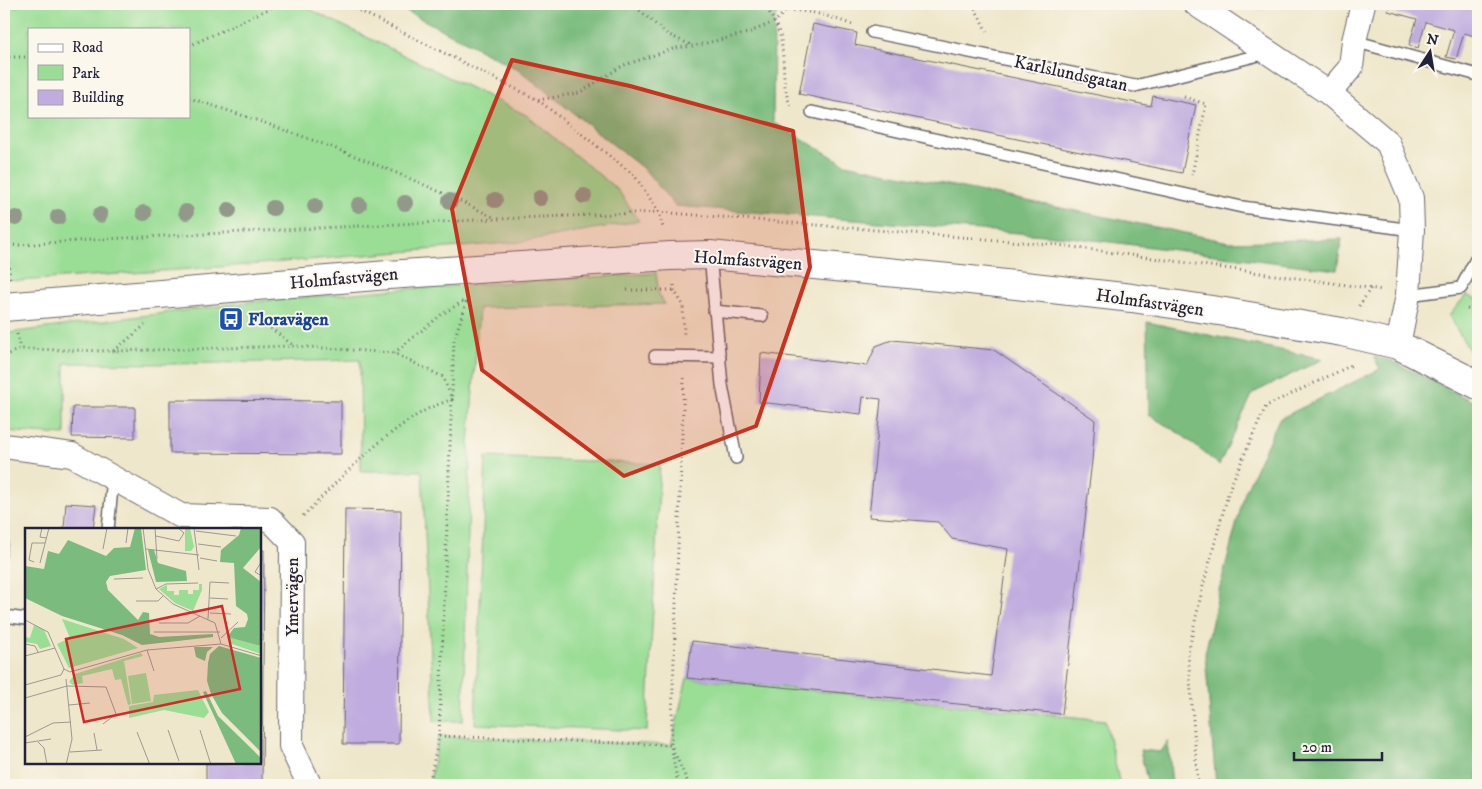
<svg xmlns="http://www.w3.org/2000/svg" width="1482" height="789" viewBox="0 0 1482 789" font-family="'IM FELL DW Pica',serif">
  <rect width="100%" height="100%" fill="#fbf7ec"/>
  <filter id="ink" filterUnits="userSpaceOnUse"><feTurbulence type="fractalNoise" baseFrequency=".02" numOctaves="2"/><feDisplacementMap in="SourceGraphic" scale="10" xChannelSelector="R" yChannelSelector="G"/><feConvolveMatrix kernelMatrix="1 2 1 2 8 2 1 2 1" color-interpolation-filters="sRGB"/></filter>
  <filter id="wash" filterUnits="userSpaceOnUse"><feTurbulence type="fractalNoise" baseFrequency=".0096" numOctaves="4" result="noise"/><feDisplacementMap in="SourceGraphic" scale="20" xChannelSelector="R" yChannelSelector="G"/><feGaussianBlur stdDeviation="1.12" result="paint"/><feColorMatrix in="noise" values="0 0 0 0 0 0 0 0 0 0 0 0 0 0 0 0 0 1.4 0 .05"/><feComposite in="paint" operator="in"/></filter>
  <g filter="url(#wash)">
    <rect width="100%" height="100%" fill="#efe7cb"/>
    <g fill="#9add95" stroke="#5e8068" fill-rule="evenodd">
      <path d="M26 4H299L526 115 618 190 639 221 519 242 247 265 19 281 4 280V9ZM29 29H189V116H29Z"/>
      <polygon points="656,273 659,295 665,304 479,308 469,445 470,457 463,721 434,721 422,471 361,471 360,360 169,364 65,363 65,435 4,431 4,335 8,333 250,302 389,290"/>
      <polygon points="1466,295 1478,300 1478,360 1472,355 1449,316"/>
      <polygon points="486,457 660,464 647,731 475,724"/>
      <polygon points="687,678 1105,720 1120,785 429,785 439,736 671,745"/>
    </g>
    <g fill="#7bbc7e" stroke="#4e6f5c">
      <polygon points="393,4 780,4 774,22 773,122 845,164 1229,242 1342,239 1337,270 1069,237 675,206 645,170 519,70"/>
      <polygon points="1147,322 1323,359 1253,393 1219,465 1182,435 1149,415"/>
      <polygon points="1374,357 1392,361 1478,404 1478,785 1216,785 1205,654 1219,590 1245,492 1279,419 1380,369"/>
      <polygon points="1168,741 1172,785 1148,785 1140,750 1161,752"/>
    </g>
    <g id="blocks">
      <g fill="#c0acdf">
        <polygon points="1390,4 1478,4 1478,37 1464,33 1456,59 1446,57 1454,30 1426,22 1418,48 1409,45 1417,19 1388,11"/>
        <polygon points="813,24 857,33 855,45 1151,106 1153,96 1196,105 1182,173 799,94"/>
        <polygon points="892,340 994,350 1095,420 1092,461 1062,714 687,678 692,641 991,676 1008,549 952,539 938,522 869,517 881,399 863,397 861,414 759,402 761,353 867,366 876,346"/>
        <polygon points="170,400 341,401 341,454 170,453"/>
        <polygon points="73,407 135,407 135,438 72,437"/>
        <polygon points="66,503 96,505 93,529 64,529"/>
        <polygon points="345,509 401,510 399,744 343,744"/>
        <polygon points="4,533 9,534 5,563 4,563"/>
        <polygon points="260,550 264,550 262,785 206,785 206,763 260,763"/>
      </g>
    </g>
  </g>
  <g filter="url(#ink)">
    <use href="#blocks" fill-opacity="0" stroke="#6a676d" stroke-width="1"/>
    <g fill="none" stroke-linecap="round" stroke-linejoin="round">
      <defs>
        <g id="lane">
          <polyline points="872,32 1135,86 1267,53"/>
          <polyline points="1354,41 1478,75"/>
          <polyline points="812,112 1242,207 1412,230"/>
          <polyline points="710,255 722,385 736,458"/>
          <polyline points="1408,295 1461,288 1478,255"/>
          <polyline points="714,311 762,316"/>
          <polyline points="655,356 720,357"/>
          <polyline points="108,529 113,478"/>
          <polyline points="4,616 26,619"/>
        </g>
        <g id="street">
          <polyline points="1196,4 1329,93 1388,143 1411,198 1412,230 1408,295 1398,345"/>
          <polyline points="1329,93 1351,67 1354,41 1363,4"/>
          <polyline points="4,446 72,455 181,516 270,519 292,542 291,746 308,782"/>
        </g>
        <polyline id="secondary" points="4,307 388,275 670,256 710,255 970,280 1132,298 1225,312 1342,332 1398,345 1478,385"/>
      </defs>
      <use href="#lane" stroke="#6a676d" stroke-width="14"/>
      <use href="#street" stroke="#6a676d" stroke-width="26"/>
      <use href="#secondary" stroke="#6a676d" stroke-width="30"/>
      <g stroke="#6a676d" stroke-width="3" stroke-dasharray="1 4" stroke-linecap="butt">
        <polyline points="346,4 538,100 634,175 659,212 663,228"/>
        <polyline points="632,4 667,34 693,46"/>
        <path d="M765 4C770 14 776 24 780 35 786 59 780 87 792 108"/>
        <polyline points="973,4 988,34"/>
        <polyline points="788,10 797,4"/>
        <polyline points="189,46 279,4"/>
        <polyline points="4,57 29,57"/>
        <polyline points="1184,97 1206,104 1192,175"/>
        <path d="M189 98C293 131 397 169 495 218"/>
        <path d="M538 100 579 93 624 65 676 48 694 46 748 33 774 22 787 10C813 11 829 16 853 25"/>
        <polyline points="4,246 106,239 496,219 659,212 1058,245 1383,290"/>
        <polyline points="7,247 10,279"/>
        <polyline points="674,285 674,290 683,305 684,336"/>
        <polyline points="627,290 674,290"/>
        <polyline points="1359,306 1371,288"/>
        <polyline points="1467,309 1478,312"/>
        <polyline points="255,316 294,346"/>
        <polyline points="17,334 20,349"/>
        <polyline points="114,351 145,325"/>
        <polyline points="394,353 441,315 465,300"/>
        <path d="M4 356 20 349 114 351 294 346 394 353 443 377 452 399C443 403 432 406 424 411 377 438 340 479 303 516"/>
        <polyline points="684,378 671,745 689,785"/>
        <polyline points="439,736 671,745 678,785"/>
        <polyline points="429,785 439,736 454,340 468,298"/>
        <polyline points="1198,785 1188,653 1203,586 1230,487 1266,406 1352,365"/>
      </g>
      <use href="#lane" stroke="#fff" stroke-width="11"/>
      <use href="#street" stroke="#fff" stroke-width="24"/>
      <use href="#secondary" stroke="#fff" stroke-width="28"/>
    </g>
    <g fill="#92998b">
      <circle cx="584" cy="196" r="8"/>
      <circle cx="540" cy="198" r="8"/>
      <circle cx="495" cy="200" r="8"/>
      <circle cx="450" cy="201" r="8"/>
      <circle cx="405" cy="203" r="8"/>
      <circle cx="359" cy="205" r="8"/>
      <circle cx="315" cy="206" r="8"/>
      <circle cx="273" cy="208" r="8"/>
      <circle cx="229" cy="210" r="8"/>
      <circle cx="186" cy="212" r="8"/>
      <circle cx="144" cy="213" r="8"/>
      <circle cx="100" cy="215" r="8"/>
      <circle cx="58" cy="217" r="8"/>
      <circle cx="16" cy="218" r="8"/>
    </g>
  </g>
  <path fill="#c8321e" fill-opacity="0.2" stroke="#c8321e" stroke-width="4" stroke-linejoin="round" d="M512 60 630 86 793 131 810 267 756 426 624 476 482 370 452 209Z"/>
  <defs>
    <symbol id="bus-square" viewBox="-11 -11 22 22"><rect x="-9" y="-9" width="18" height="18" rx="4" fill="#1a4fb4" stroke="#fbf7ec"/><path d="M-5-6H5V4H4V6H2V4H-2V6H-4V4H-5ZM-3.5-4V0h7V-4ZM-3.5 1.2v1.5H-2V1.2ZM2 1.2v1.5H3.5V1.2Z" fill="#fff"/></symbol>
  </defs>
  <g fill-rule="evenodd">
    <use href="#bus-square" x="217" y="305" width="28" height="28"/>
  </g>
  <g text-anchor="middle" stroke-width="4" stroke-linejoin="round" paint-order="stroke">
    <g font-size="18" fill="#22223b" stroke="#fbf7ec">
      <text transform="translate(1071 73) rotate(12)" y="6">Karlslundsgatan</text>
      <text transform="translate(748 260) rotate(4)" y="6">Holmfastvägen</text>
      <text transform="translate(344 278) rotate(-5)" y="6">Holmfastvägen</text>
      <text transform="translate(1150 302) rotate(8)" y="6">Holmfastvägen</text>
      <text transform="translate(292 597) rotate(-90)" y="6">Ymervägen</text>
    </g>
    <g font-size="18" font-weight="bold" fill="#164399" stroke="#fbf7ec" text-anchor="start">
      <text x="248" y="325">Floravägen</text>
    </g>
  </g>
  <g transform="translate(25 528)">
    <rect width="236" height="236" fill="#efe7cb"/>
    <path d="M160 0H165L169 19 166 23H160ZM174 56H177V62L168 83 150 75 134 61 142 57V63H149V67H154V62H163V66H168V62H174ZM37 91 99 111 113 120 44 140 32 116 45 110ZM9 97 19 102 26 118 15 121 12 116 0 114V109L5 110ZM202 109 236 118V126L204 115ZM116 125 118 128 99 133 106 176 103 177 96 151 90 152 87 141 57 148 58 155 48 157 44 154 50 146ZM121 145 126 173 107 176 103 148ZM173 162 184 184 179 190 139 182 104 190V178L128 174 129 167Z" fill="#9add95"/>
    <path d="M110 0H116L121 42 85 48 81 54 83 62 113 92 118 84 124 85 125 106 134 109 188 106V109L117 117 97 107 37 88 0 70V38L19 41 23 23 34 26 43 12 81 28 89 20 105 19ZM216 0H236V19L218 40 236 54V118L202 109 209 100 220 99 223 91 222 86 211 78 209 35 195 34 196 22 214 7ZM123 22H129L133 35 161 43 162 53 131 54ZM194 118 236 130V224L197 185 186 166 182 153 183 135 185 126ZM169 119H188L182 124 180 133 171 129ZM181 163 193 188 236 230V236H211L178 164Z" fill="#7bbc7e"/>
    <path fill="none" stroke="#9d9891" stroke-width="1" d="M17 0 15 9 21 10M118 0 123 41 131 61 148 76 190 95 196 116M130 0 132 31M169 0 174 42M171 3 211 8M131 8 154 13 159 5 153 0M101 15 103 0M173 16 196 19M78 21 82 0M121 21 174 27M175 30 192 33M237 33 230 44 237 48M9 34 4 32 7 15H20M15 35 24 0M89 51 118 50M131 61 141 56 173 55M185 70 203 71M111 73H133L138 68M185 85 206 86M183 91 185 54 204 55M0 92 23 104 39 141M134 95H163L175 88M129 104H195M196 110 213 94M0 116 10 118 13 124M122 122 129 143M0 128 30 120M41 151 47 211 41 237M0 157 36 147 39 141 45 144 122 122 196 116 237 128M0 170 42 158 81 159 91 186 78 196M44 177 65 175M143 202 154 233M175 202 186 237M112 204 125 237M69 205 72 222M0 209 28 195 46 194M13 214 19 220 22 237M0 215 26 211M45 224 77 222"/>
    <path fill="#d62828" fill-opacity="0.15" stroke="#d62828" stroke-width="2.5" d="M197 78 215 161 59 194 41 111Z"/>
    <rect width="236" height="236" fill="none" stroke="#22223b" stroke-width="2.5"/>
  </g>
  <rect width="1482" height="789" fill="none" stroke="#fbf7ec" stroke-width="20"/>
  <rect x="28" y="28" width="162" height="90" fill="#fbf7ec" stroke="#a4a2a5"/>
  <rect x="38" y="44" width="25" height="8" fill="#ffffff" stroke="#a4a2a5"/>
  <text x="72" y="52" font-size="15" fill="#22223b">Road</text>
  <rect x="38" y="65" width="25" height="15" fill="#9add95" stroke="#a4a2a5"/>
  <text x="72" y="78" font-size="15" fill="#22223b">Park</text>
  <rect x="38" y="90" width="25" height="15" fill="#c0acdf" stroke="#a4a2a5"/>
  <text x="72" y="102" font-size="15" fill="#22223b">Building</text>
  <g transform="translate(1430 52) rotate(12)" stroke="#fbf7ec" stroke-width="4" paint-order="stroke">
  <path d="M0-4L9 19L0 12L-9 19Z" fill="#22223b"/>
  <text y="-8" font-size="14" font-weight="bold" text-anchor="middle" fill="#22223b">N</text>
  </g>
  <path d="M1294 752v8h88v-8" fill="none" stroke="#22223b" stroke-width="2.5"/>
  <text x="1302" y="752" font-size="15" fill="#22223b" stroke="#fbf7ec" stroke-width="4" paint-order="stroke">20 m</text>
</svg>
